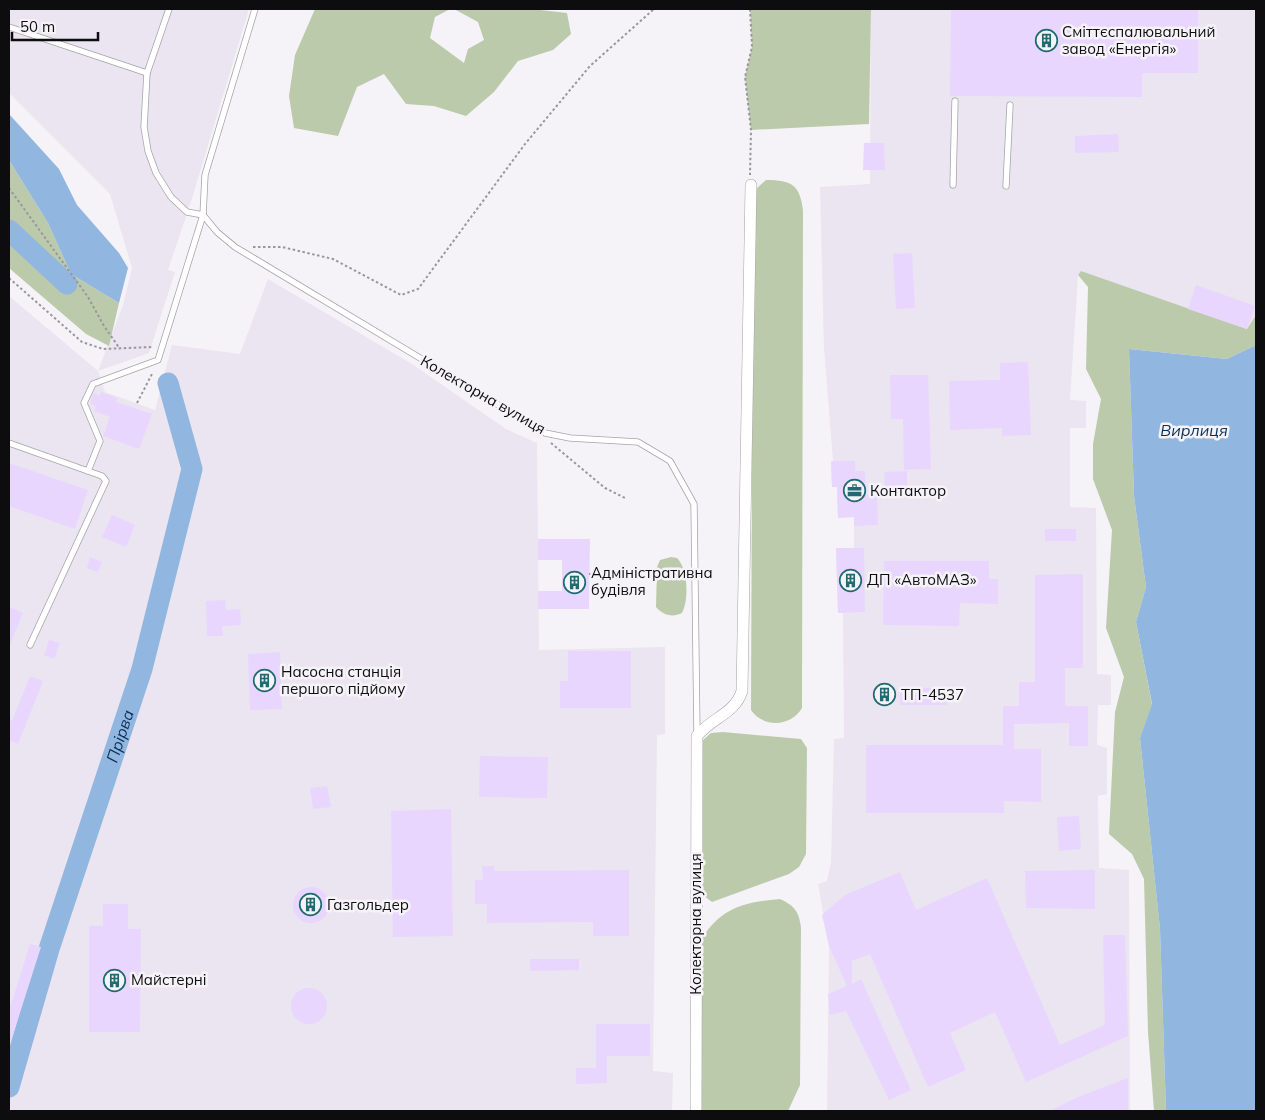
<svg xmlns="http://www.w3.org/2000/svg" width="1265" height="1120" viewBox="0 0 1265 1120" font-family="Mulish,sans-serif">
  <rect width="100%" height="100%" fill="#f5f3f8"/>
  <g fill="#eae5f0">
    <polygon points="9,9 249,9 190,205 168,270 175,272 149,353 98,371 105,392 155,410 172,345 240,354 268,279 412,364 506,429 537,443 539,650 665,647 665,734 657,735 653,1071 673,1073 672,1111 9,1111 9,296 98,371 123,305 132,268 110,194 9,93"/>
    <polygon points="871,9 1256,9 1256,315 1247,329 1081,271 1078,275 1070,400 1086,401 1086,428 1070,428 1070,507 1096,508 1097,674 1111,675 1111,705 1098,705 1097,745 1107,748 1107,794 1098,796 1099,868 1129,870 1130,1111 827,1111 829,946 818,884 827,881 831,863 834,739 844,738 843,613 838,613 836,548 854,548 854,517 838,518 837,497 841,487 832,487 831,462 833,461 824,348 820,187 870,184"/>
  </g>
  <g fill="#bbcaab">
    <polygon points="315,9 450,9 435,17 430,38 464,63 468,49 484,40 478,22 454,9 531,9 567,13 571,34 553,50 518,61 494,92 466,116 434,106 406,104 384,74 357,87 338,136 294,128 289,96 295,55"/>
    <polygon points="750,9 871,9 869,124 751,130 745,77 752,47"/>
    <polygon points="9,160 48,223 71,274 119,303 109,346 86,334 9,268"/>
    <path d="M766 180C792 180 800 185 803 211L802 708C791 727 763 728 751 710L753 214 756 189Z"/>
    <polygon points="1081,271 1247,329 1256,315 1256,345 1227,359 1129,349 1134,496 1146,587 1136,622 1152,705 1140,738 1160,929 1166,1111 1154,1111 1148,1032 1144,879 1132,854 1109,834 1115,712 1124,677 1106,628 1112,530 1093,479 1093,444 1101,399 1086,369 1088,287 1078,275"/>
    <path d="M671 557 677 558C688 569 689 600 682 613 672 618 663 615 656 607L657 567 660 560Z"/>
    <polygon points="723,732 801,739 807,748 806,854 799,867 789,874 712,902 704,896 703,887 703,740 711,733"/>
    <path d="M780 899C795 906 799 912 801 928L800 1085 788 1111H702V938C722 907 745 902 780 899Z"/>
  </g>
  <g fill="#91b6df">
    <polygon points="9,114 59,169 77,205 119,253 128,268 119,303 71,274 48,223 9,160"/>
    <polygon points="1256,345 1256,1111 1166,1111 1160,929 1140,738 1152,704 1136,622 1146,587 1134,496 1129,349 1227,359"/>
  </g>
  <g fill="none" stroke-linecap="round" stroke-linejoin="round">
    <g stroke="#91b6df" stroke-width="21">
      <polyline points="9,230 67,284"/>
      <path id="s1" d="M9 1087 49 949 142 669 192 469 168 383"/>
    </g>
  </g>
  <g fill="#e9d6fe">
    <polygon points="951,9 1198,9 1198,73 1142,73 1142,97 950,96"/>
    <polygon points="1118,134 1119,152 1075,153 1075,136"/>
    <polygon points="864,143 884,143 885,170 863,170"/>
    <polygon points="912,253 915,308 896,309 893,254"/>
    <polygon points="1196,285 1255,306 1247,329 1188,309"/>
    <polygon points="1028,362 1031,435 1002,436 1002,428 950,430 949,381 1000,380 1000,363"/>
    <polygon points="890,375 928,375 931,469 904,470 903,419 891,419"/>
    <polygon points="101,392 117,398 116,402 152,414 139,449 103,436 110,417 94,411 96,406 90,404 94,393 100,396"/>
    <polygon points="831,461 855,461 855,471 865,471 866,495 877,494 878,525 854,526 854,517 838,518 837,487 832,487"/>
    <polygon points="9,463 88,490 75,529 9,506"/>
    <polygon points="907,471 907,488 885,489 884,472"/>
    <polygon points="112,515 135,525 126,547 102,537"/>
    <rect x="1045" y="529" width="31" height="12"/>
    <polygon points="538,539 590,539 589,609 538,609 538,591 562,591 562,560 538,560"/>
    <polygon points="836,548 864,548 865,612 838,613"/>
    <polygon points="90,557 102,562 98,572 87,568"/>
    <polygon points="884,561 989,561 989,579 998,579 998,604 960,603 959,626 883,625"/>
    <polygon points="1083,574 1083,668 1065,668 1065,706 1088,706 1088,746 1069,746 1069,723 1014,724 1014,749 1041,749 1041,802 1004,801 1004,813 866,813 866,745 1003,745 1003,706 1019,706 1019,682 1035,682 1035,575"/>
    <polygon points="225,600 226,610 240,609 241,625 222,626 223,636 207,636 206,601"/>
    <polygon points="9,607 23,613 9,647"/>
    <polygon points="49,640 60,643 54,659 44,655"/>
    <polygon points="568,651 631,651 631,708 560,708 560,681 568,681"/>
    <polygon points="280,652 282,709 250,710 248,654"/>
    <polygon points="30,676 43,681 18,744 9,740 9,719 12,721"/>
    <rect x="900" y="688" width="47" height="17"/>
    <polygon points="480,756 548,757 547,798 479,797"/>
    <polygon points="327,786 331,807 313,809 310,788"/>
    <polygon points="451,809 453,936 393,937 391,811"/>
    <polygon points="1079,816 1081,849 1059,851 1057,817"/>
    <polygon points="482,866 494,866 494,871 629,870 629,936 593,936 593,922 487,923 487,904 475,904 475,880 483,880"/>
    <polygon points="1095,870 1095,909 1026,908 1025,871"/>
    <polygon points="900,872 916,910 987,878 1060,1045 1105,1025 1103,935 1125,935 1128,1036 1026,1082 995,1012 950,1033 966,1070 928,1087 870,954 852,961 852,984 861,979 911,1090 889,1100 846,1011 830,1015 828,994 847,986 829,946 822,915 845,895"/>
    <circle cx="311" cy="905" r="18"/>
    <polygon points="103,904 128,904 128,929 141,929 140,1032 89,1032 89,926 103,926"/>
    <polygon points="30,944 41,947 11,1041 9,1040 9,1011"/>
    <polygon points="530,959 579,959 579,970 530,971"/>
    <circle cx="309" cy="1006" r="18"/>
    <polygon points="596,1024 650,1024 650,1056 607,1056 607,1083 576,1084 576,1068 596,1068"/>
    <polygon points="1128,1078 1128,1111 1050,1111 1078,1097"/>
  </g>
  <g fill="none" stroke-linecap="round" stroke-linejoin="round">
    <defs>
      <g id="lane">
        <polyline points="169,9 147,73 144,127 148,151 156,173 171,197 187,212 203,215"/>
        <polyline points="9,27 147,73"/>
        <polyline points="953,185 955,101"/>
        <polyline points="1006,186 1010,105"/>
        <polyline points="203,215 217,232 235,247 545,433 570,438 638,442 670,461 694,504 697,734"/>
        <polyline points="9,443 102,476 106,481 30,645"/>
        <polyline points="88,471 100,441 84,403 93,384 158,360 203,215 205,175 255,9"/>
      </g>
      <path id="street" d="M696 1111 697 736C711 718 735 714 742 691L751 185"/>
    </defs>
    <use href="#lane" stroke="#a6a3a8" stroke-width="7"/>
    <use href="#street" stroke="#a6a3a8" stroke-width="12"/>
    <g stroke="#99979b" stroke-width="2" stroke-dasharray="2.5 2.5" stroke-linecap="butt">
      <polyline points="750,9 752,47 745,77 751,130 750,175"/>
      <polyline points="9,188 88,297 104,326 120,349"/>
      <polyline points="253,247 282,247 333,259 401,295 418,289 525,144 590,66 654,9"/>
      <polyline points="9,278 82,342 103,349 153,347"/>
      <polyline points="137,403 153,372"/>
      <polyline points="551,443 605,488 625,498"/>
      <polyline points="589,574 637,573"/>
    </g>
    <use href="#lane" stroke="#fff" stroke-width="5.5"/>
    <use href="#street" stroke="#fff" stroke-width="11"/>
  </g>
  <defs>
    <symbol id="building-ring" viewBox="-11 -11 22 22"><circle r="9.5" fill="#f5f3f8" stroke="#1f6b71" stroke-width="1.5"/><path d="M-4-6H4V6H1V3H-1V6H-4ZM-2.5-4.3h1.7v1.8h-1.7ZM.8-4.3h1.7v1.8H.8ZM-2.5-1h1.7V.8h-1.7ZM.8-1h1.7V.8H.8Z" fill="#1f6b71"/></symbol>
    <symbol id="office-ring" viewBox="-11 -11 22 22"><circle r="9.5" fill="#f5f3f8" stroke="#1f6b71" stroke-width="1.5"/><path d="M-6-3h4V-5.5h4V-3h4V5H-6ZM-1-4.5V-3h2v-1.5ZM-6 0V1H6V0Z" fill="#1f6b71"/></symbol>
  </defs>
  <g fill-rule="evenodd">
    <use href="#building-ring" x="1034" y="28" width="25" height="25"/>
    <use href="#office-ring" x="842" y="478" width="25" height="25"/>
    <use href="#building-ring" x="838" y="568" width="25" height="25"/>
    <use href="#building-ring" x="562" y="570" width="25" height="25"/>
    <use href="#building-ring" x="252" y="668" width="25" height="25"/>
    <use href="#building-ring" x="872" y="682" width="25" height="25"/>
    <use href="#building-ring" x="298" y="892" width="25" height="25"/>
    <use href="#building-ring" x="102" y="968" width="25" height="25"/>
  </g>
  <g text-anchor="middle" stroke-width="5" stroke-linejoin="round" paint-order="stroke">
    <g font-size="15" fill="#0d0c0e" stroke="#f5f3f8" text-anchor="start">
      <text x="1062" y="37">Сміттєспалювальний<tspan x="1062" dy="17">завод «Енергія»</tspan></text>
      <text x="870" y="496">Контактор</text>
      <text x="591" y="578">Адміністративна<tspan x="591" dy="17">будівля</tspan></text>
      <text x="867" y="585">ДП «АвтоМАЗ»</text>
      <text x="281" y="677">Насосна станція<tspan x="281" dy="17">першого підйому</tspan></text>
      <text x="901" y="700">ТП-4537</text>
      <text x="327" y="910">Газгольдер</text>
      <text x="131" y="985">Майстерні</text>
    </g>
    <g font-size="15" fill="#0d0c0e" stroke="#f5f3f8">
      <text transform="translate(483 395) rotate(30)" y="5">Колекторна вулиця</text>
      <text transform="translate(696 924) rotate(-90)" y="5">Колекторна вулиця</text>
    </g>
    <g font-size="16" font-style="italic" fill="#093158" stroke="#f5f3f8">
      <text x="1194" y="436">Вирлиця</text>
      <text dy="6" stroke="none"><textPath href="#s1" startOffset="368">Прірва</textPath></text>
    </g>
  </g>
  <rect width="1265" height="1120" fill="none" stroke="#0d0c0e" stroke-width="20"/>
  <path d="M12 32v8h86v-8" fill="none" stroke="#0d0c0e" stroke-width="2.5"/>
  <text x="20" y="32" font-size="15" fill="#0d0c0e" stroke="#f5f3f8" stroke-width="4" paint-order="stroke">50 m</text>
</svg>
